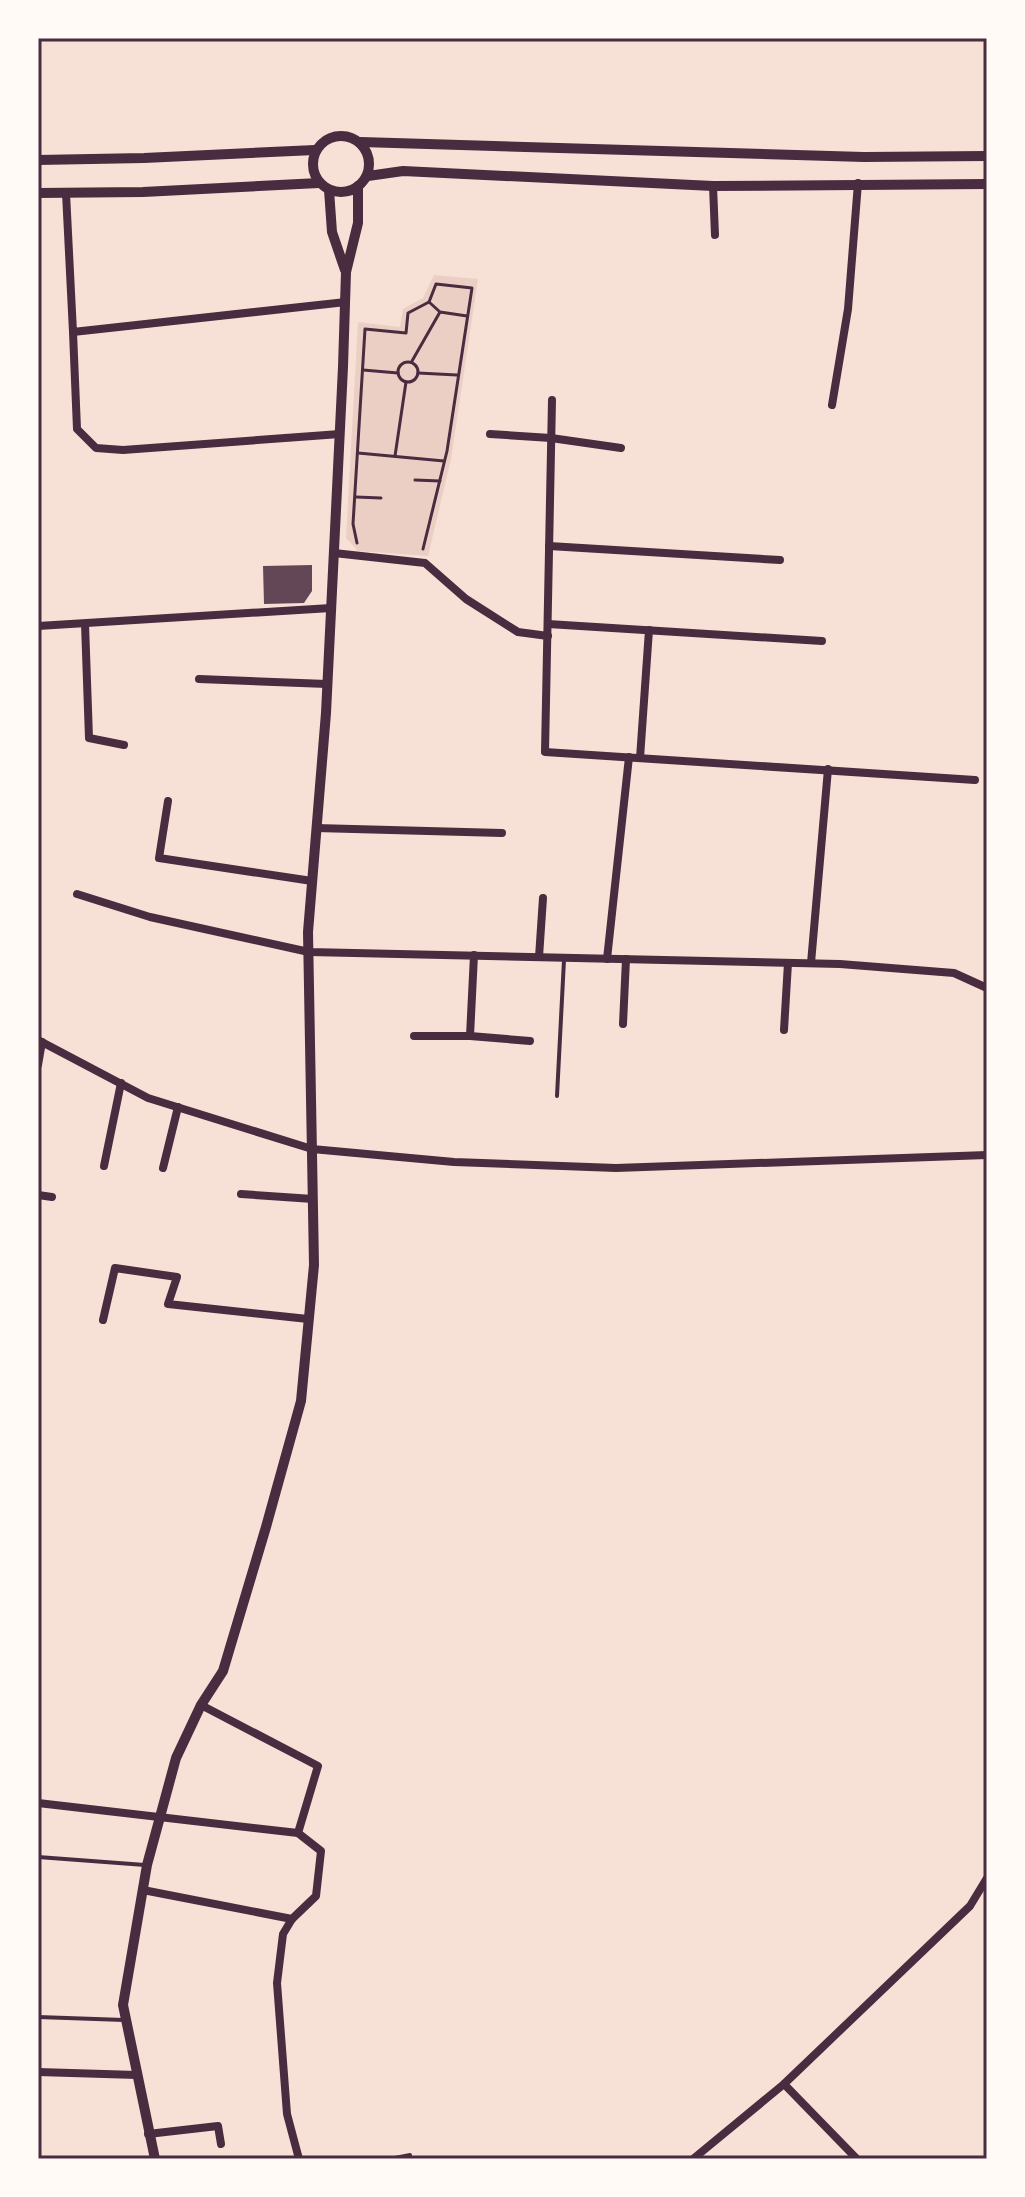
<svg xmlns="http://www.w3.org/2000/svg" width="1025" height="2197" viewBox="0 0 1025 2197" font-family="'IBM Plex Sans',sans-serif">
  <rect width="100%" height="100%" fill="#f7e1d7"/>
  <polygon fill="#ebcfc5" points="434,275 478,279 451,459 428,556 358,551 346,538 358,322 400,327 403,309 423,298"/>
  <polygon fill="#644757" points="312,565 312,591 304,603 264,604 263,566"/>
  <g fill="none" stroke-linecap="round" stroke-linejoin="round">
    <g stroke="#4a2c40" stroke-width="3">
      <polyline points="429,302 440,312 467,316"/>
      <polyline points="412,361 440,312"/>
      <circle cx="408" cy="372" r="10"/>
      <polyline points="363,370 398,373"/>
      <polyline points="418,373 457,375"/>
      <polyline points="358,453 444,461"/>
      <polyline points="395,456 406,382"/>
      <polyline points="415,480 440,481"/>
      <polyline points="356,497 381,498"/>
      <polyline points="357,543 353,524 365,329 406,333 408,313 429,302 436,284 472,288 447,451 423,549"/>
    </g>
    <g stroke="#4a2c40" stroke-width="4">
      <polyline points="557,1096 564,960"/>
      <polyline points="38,1857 145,1865"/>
      <polyline points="38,2017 124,2020"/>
      <polyline points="390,2159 410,2155"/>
    </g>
    <g stroke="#4a2c40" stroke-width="8">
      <polyline points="713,186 715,235"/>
      <polyline points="66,193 73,332 346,302"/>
      <polyline points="73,332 77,429 96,448 123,450 340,434"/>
      <polyline points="552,400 545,752 975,780"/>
      <polyline points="832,405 848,309 858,183"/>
      <polyline points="490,434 551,438 621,448"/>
      <polyline points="549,546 780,560"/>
      <polyline points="334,553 425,563 466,599 518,632 548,636"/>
      <polyline points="85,624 89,738 124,745"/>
      <polyline points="548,624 822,641"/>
      <polyline points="38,626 331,608"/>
      <polyline points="199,679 327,684"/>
      <polyline points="640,758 649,630"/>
      <polyline points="168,801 159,858 312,881"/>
      <polyline points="316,828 502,833"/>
      <polyline points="77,894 150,917 309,952 840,964 954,973 987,988"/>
      <polyline points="539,957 543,898"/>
      <polyline points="607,959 629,757"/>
      <polyline points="811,963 828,769"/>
      <polyline points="623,1024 626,959"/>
      <polyline points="784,1030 788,963"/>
      <polyline points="414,1036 470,1036 530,1041"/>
      <polyline points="470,1036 474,955"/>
      <polyline points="38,1040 148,1098 312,1149 454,1162 616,1168 987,1155"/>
      <polyline points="38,1065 42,1042"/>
      <polyline points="104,1166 121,1083"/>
      <polyline points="163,1168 178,1107"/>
      <polyline points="241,1194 313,1199"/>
      <polyline points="38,1195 52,1197"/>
      <polyline points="103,1320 115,1268 177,1277 168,1304 308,1319"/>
      <polyline points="201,1705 318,1766 298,1833 321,1851 316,1896 292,1919 283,1934 277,1983 287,2114 299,2159"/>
      <polyline points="38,1803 298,1833"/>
      <polyline points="143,1890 292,1919"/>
      <polyline points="38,2072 137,2075"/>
      <polyline points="784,2084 857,2159"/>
      <polyline points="148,2134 218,2126 221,2144"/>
      <polyline points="693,2159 784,2084 970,1906 987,1878"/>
    </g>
    <g stroke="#4a2c40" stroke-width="10">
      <circle cx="341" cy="164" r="28"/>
      <polyline points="361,142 864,157 987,156"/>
      <polyline points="38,160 144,158 315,150"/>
      <polyline points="368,176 403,171 713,186 987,184"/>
      <polyline points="329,190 332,232 345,270"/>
      <polyline points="38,193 143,192 319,183"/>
      <polyline points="155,2159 123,2005 147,1865 176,1758 201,1705 223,1671 266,1527 301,1401 314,1265 308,932 326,713 343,367 346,272 358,223 358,186"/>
    </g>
  </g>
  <rect width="1025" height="2197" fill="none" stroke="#fffaf5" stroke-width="80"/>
  <rect x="40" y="40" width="945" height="2117" fill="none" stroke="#4a2c40" stroke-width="3"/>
</svg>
